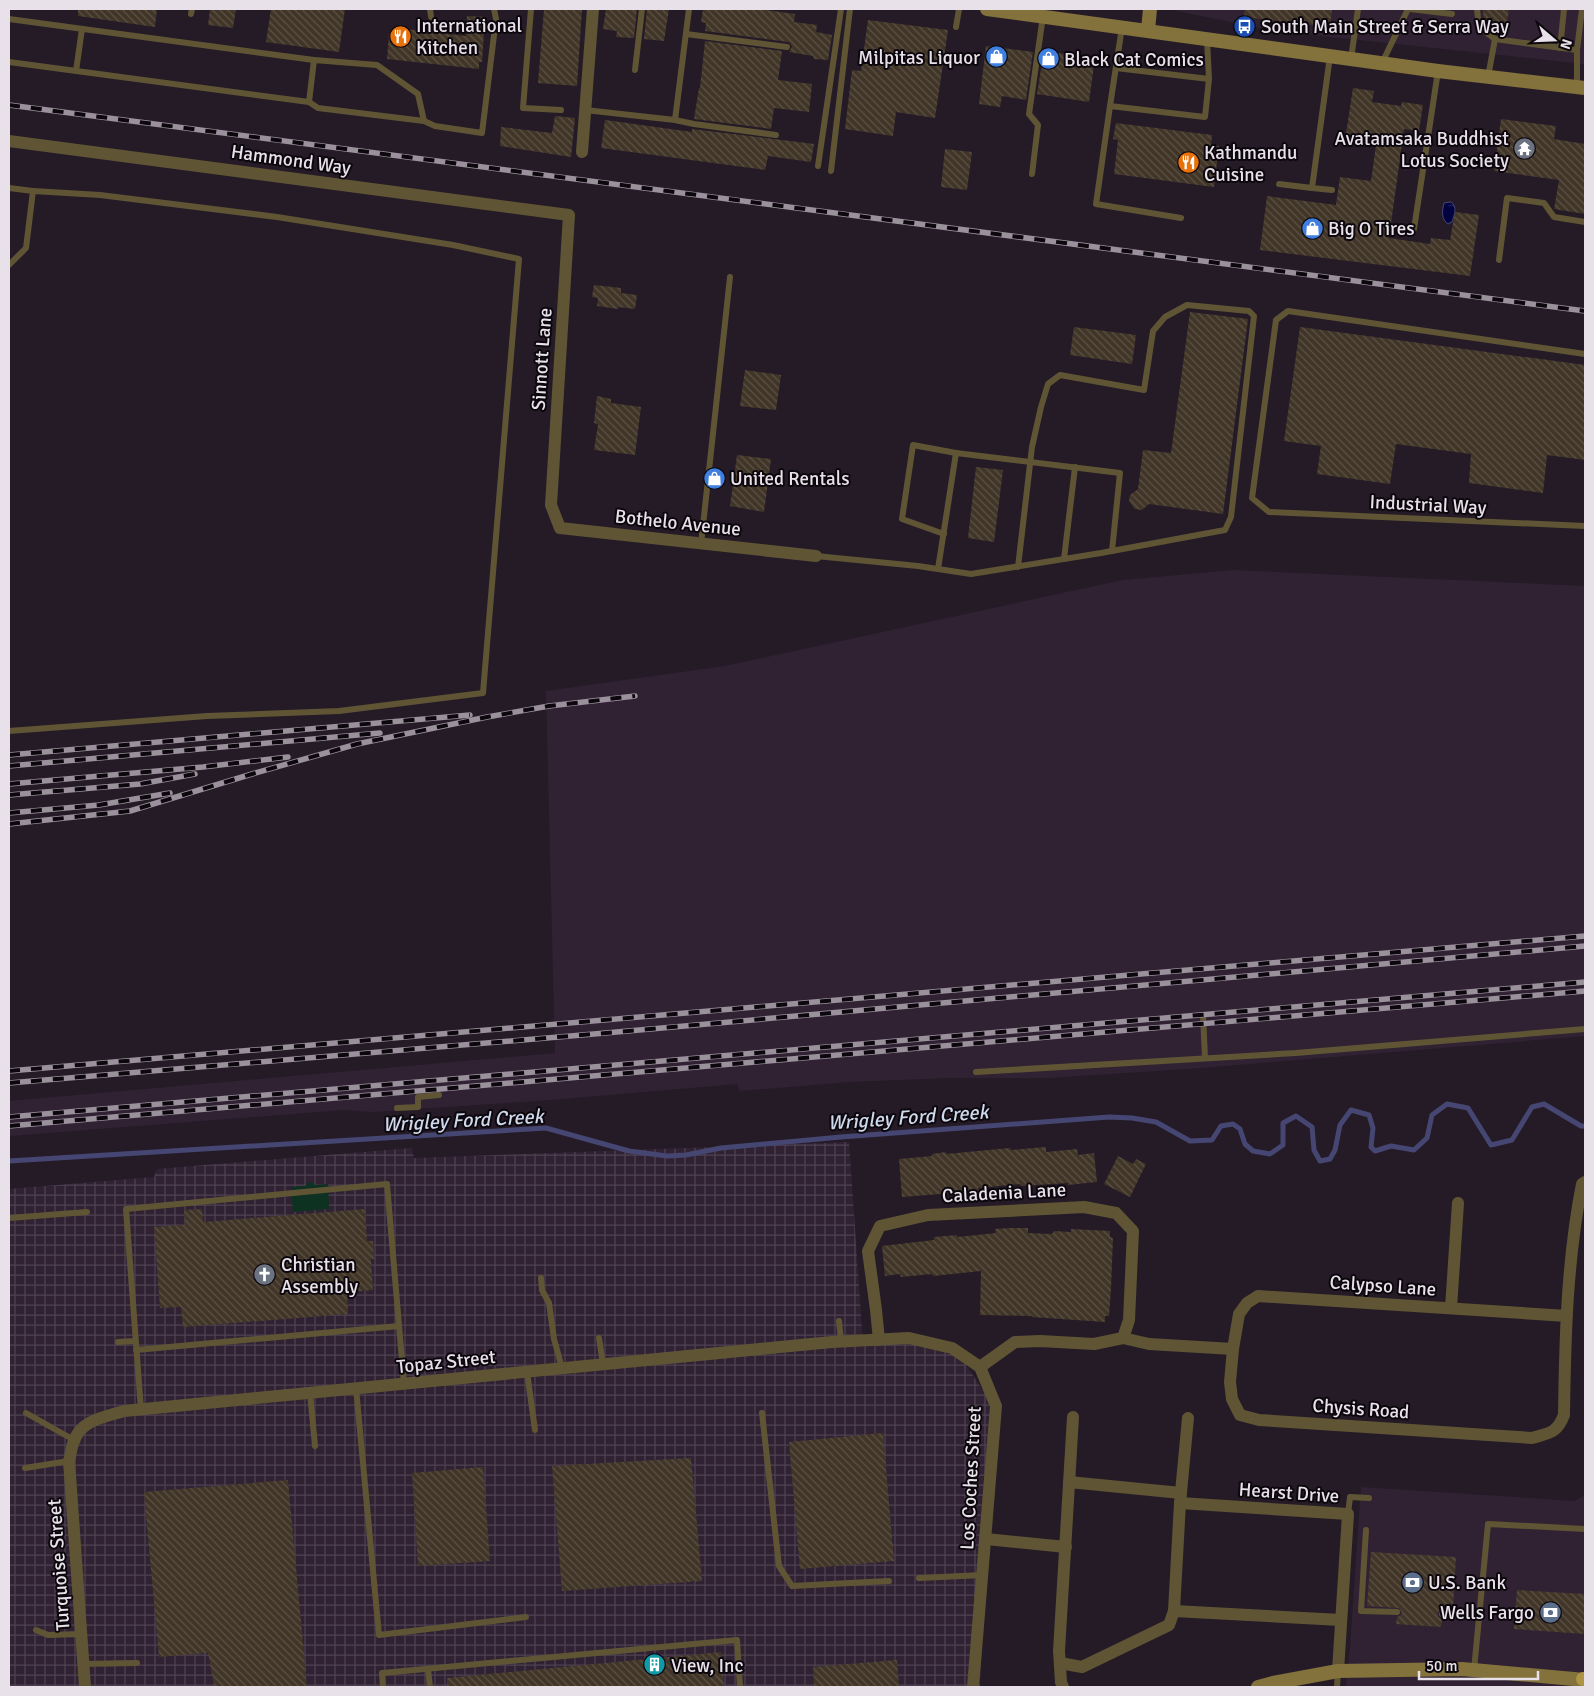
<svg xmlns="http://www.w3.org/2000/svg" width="1594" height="1696" viewBox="0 0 1594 1696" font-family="Signika,sans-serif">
  <defs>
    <pattern id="industrial-grid" width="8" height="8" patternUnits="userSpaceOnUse" patternTransform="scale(1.25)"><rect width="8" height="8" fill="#302233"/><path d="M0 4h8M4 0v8" fill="none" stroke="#4e4251"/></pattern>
    <pattern id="water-ripples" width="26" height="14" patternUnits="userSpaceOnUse" patternTransform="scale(1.25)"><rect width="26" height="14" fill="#000340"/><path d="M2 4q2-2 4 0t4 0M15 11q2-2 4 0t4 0" fill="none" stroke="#25275c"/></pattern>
    <pattern id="building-back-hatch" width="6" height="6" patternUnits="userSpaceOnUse" patternTransform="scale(1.25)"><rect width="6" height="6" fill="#413527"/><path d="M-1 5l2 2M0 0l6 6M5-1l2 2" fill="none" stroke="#5c5246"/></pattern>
  </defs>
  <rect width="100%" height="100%" fill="#251b27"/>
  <g fill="#302233">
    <polygon points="1177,9 1585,9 1585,64 1274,31 1177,11"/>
    <polygon points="1234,570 1585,586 1585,1036 1201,1068 1048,1078 949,1078 849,1082 740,1091 737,1084 550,1100 372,1112 344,1110 9,1136 9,1101 555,1053 546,691 725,666 1123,580"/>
    <polygon points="1361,1487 1574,1501 1585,1495 1585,1687 1346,1687 1350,1647"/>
  </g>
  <polygon fill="url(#industrial-grid)" points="849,1142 863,1344 951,1342 993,1406 980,1687 9,1687 9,1189 154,1177 157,1169 412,1148 414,1158"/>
  <polygon fill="#0d3221" points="308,1182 313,1183 315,1185 328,1184 329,1209 293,1212 291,1187 305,1186"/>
  <path fill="url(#water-ripples)" stroke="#464673" d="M1451 202C1458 207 1454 215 1452 222L1448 224C1441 219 1442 211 1444 203Z"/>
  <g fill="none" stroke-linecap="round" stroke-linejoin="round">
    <polyline stroke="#464673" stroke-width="5" points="9,1161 546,1128 629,1151 667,1156 686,1155 721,1148 841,1137 1109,1117 1132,1118 1156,1122 1190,1141 1212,1140 1221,1126 1233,1124 1240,1129 1245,1144 1253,1151 1270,1154 1283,1145 1283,1123 1296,1116 1312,1127 1314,1150 1320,1161 1330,1159 1335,1150 1340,1125 1351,1110 1369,1115 1373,1128 1371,1147 1375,1151 1391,1146 1414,1150 1427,1138 1432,1115 1447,1104 1468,1108 1491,1145 1512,1140 1532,1107 1544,1104 1581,1126 1585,1126"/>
  </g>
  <g fill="url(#building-back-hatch)">
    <polygon points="78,9 157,9 155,27 78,16"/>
    <polygon points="210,9 236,9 233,28 208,25"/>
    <polygon points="271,9 345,9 339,52 266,42"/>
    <polygon points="544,9 582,9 577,86 538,83"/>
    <polygon points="606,9 637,9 634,38 616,37 617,31 603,29"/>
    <polygon points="647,9 669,9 664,41 644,39"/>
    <polygon points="703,9 759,9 795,14 794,22 817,25 816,32 832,35 828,60 814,59 813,56 789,52 792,47 790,43 788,42 705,31 706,23 701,22"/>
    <polygon points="1245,9 1332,9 1330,27 1244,17"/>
    <polygon points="1483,9 1509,9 1506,29 1486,26 1484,24"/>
    <polygon points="467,16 485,17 482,62 479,62 479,69 387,59 389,33 395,33 396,28 466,36"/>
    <polygon points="868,20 948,30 935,118 896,112 893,136 845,129 852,70 861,71"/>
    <polygon points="705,41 782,51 778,80 812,84 809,112 774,108 771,129 694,119 699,88 700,88"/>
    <polygon points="986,46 1033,52 1026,100 1002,96 1000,107 979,104"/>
    <polygon points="1044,51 1095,58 1089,102 1037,94"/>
    <polygon points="1353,88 1374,91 1372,102 1401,106 1402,102 1423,105 1419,131 1404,129 1389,238 1430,244 1431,238 1450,240 1455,212 1479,215 1470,276 1260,250 1267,196 1336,205 1340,177 1371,181 1377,138 1346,134"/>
    <polygon points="555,116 575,118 571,157 500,146 501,127 552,133"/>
    <polygon points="1501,119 1556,126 1554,139 1585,144 1585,214 1554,209 1559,180 1494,171"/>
    <polygon points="605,120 692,132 692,129 814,144 811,162 768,156 765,170 601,148"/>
    <polygon points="1116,123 1212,135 1211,145 1219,146 1214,187 1114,174 1118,140 1113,139"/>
    <polygon points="945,149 972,152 967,190 941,187"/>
    <polygon points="594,285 621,288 621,293 637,295 635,309 618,307 618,309 597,306 598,298 592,297"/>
    <polygon points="1190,312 1248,319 1223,514 1149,504 1142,510 1135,509 1129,501 1130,495 1138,489 1143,450 1171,453"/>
    <polygon points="1074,327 1136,335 1132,364 1070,355"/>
    <polygon points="1300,327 1585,365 1585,460 1547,455 1543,493 1469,483 1471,454 1396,444 1390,484 1317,474 1321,446 1284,441"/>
    <polygon points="745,370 781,375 776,410 740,406"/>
    <polygon points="597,396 611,399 611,403 641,407 635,455 594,450 598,424 594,423"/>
    <polygon points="737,455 771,459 764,512 730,506"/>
    <polygon points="976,467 1003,470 994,542 968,538"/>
    <polygon points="1046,1147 1046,1152 1077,1149 1078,1155 1094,1153 1097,1182 1068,1185 1068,1183 1021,1186 1020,1184 978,1188 979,1191 902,1197 899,1159 932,1156 932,1154 946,1152 946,1154 1010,1148 1011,1150"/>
    <polygon points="1118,1156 1133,1164 1136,1159 1146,1164 1130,1197 1104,1184"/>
    <polygon points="202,1209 203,1222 365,1209 367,1241 373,1241 374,1259 371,1259 373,1290 347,1292 348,1314 183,1327 181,1307 160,1308 154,1227 185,1225 184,1210"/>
    <polygon points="1009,1228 1028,1228 1028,1233 1052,1234 1054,1231 1071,1232 1071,1229 1110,1231 1110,1237 1113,1238 1111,1289 1109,1316 1105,1316 1105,1322 1032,1317 1032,1316 980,1315 981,1271 933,1276 932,1274 901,1277 900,1274 885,1276 882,1246 934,1240 934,1237 957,1235 957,1237 996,1233 995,1229"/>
    <polygon points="883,1433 894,1561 800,1569 789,1442"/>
    <polygon points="691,1458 702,1581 562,1591 552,1466"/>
    <polygon points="483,1467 490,1561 418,1566 412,1473"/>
    <polygon points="288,1480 307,1687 218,1687 214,1685 208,1653 159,1657 144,1492"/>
    <polygon points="1371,1552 1456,1557 1453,1609 1443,1608 1438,1612 1438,1617 1442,1619 1441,1627 1396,1624 1397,1617 1400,1616 1402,1613 1399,1608 1367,1606"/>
    <polygon points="1517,1590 1585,1594 1585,1634 1514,1629"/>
    <polygon points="721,1652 724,1687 447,1687 447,1678"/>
    <polygon points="897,1660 899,1687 814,1687 813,1667"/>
  </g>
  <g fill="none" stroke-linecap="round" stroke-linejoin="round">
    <g stroke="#5f5534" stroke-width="6">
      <polyline points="430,9 431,17"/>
      <polyline points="531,9 523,108 561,110"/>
      <polyline points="1410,9 1452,14"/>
      <polyline points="1477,9 1479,27 1495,39 1577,50"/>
      <polyline points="191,14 192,9"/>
      <polyline points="9,19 314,60"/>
      <polyline points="956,27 959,9"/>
      <polyline points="1122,27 1110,106 1205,117 1209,79 1207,40"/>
      <polyline points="686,34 787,47"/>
      <polyline points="1560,48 1564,9"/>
      <polyline points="1330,56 1312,188 1332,190"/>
      <polyline points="1351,59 1358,9"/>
      <polyline points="9,62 309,102 314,60 377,65 418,94 424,121 435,126 482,133 496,19 494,9"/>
      <polyline points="1382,63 1408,9"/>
      <polyline points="1116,68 1209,79"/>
      <polyline points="635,70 642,9"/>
      <polyline points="76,71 82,29"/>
      <polyline points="1488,77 1495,39"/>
      <polyline points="1577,87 1577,50 1582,9"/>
      <polyline points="309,102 318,108 424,121"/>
      <polyline points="1110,106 1096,204 1181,218"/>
      <polyline points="585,110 675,120 689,9"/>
      <polyline points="675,120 694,124 776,135"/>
      <polyline points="818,166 841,9"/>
      <polyline points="831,171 850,9"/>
      <polyline points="1032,174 1038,125 1029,114 1043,16"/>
      <polyline points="1279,184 1312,188"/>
      <polyline points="9,188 33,191"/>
      <polyline points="1414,229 1438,71"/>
      <polyline points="1499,260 1507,198 1544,203 1554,217 1585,222"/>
      <polyline points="9,265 26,248 33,191 100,195 277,217 453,245 519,259 483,693 339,711 207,716 9,731"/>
      <polyline points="1585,354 1288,311 1276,320 1252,498 1269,512 1585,526"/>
      <polyline points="944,534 902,519 913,445 956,453"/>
      <polyline points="701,544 730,277"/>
      <polyline points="816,556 918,566 971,574 1101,553 1225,530 1231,517 1254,316 1249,311 1187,305 1165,317 1153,331 1144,390 1060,375 1048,384 1041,407 1032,447 1018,567"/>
      <polyline points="1064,559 1075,467"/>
      <polyline points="938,569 956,453 1120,473 1112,551"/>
      <polyline points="1203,1015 1205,1058"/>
      <polyline points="976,1072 1296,1053 1585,1029"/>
      <polyline points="397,1108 418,1107 418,1097 439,1095"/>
      <polyline points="9,1218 87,1212"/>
      <polyline points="541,1278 542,1290 549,1303 554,1339 562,1368"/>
      <polyline points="839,1321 841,1341"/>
      <polyline points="599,1338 603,1364"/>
      <polyline points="118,1342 135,1341"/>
      <polyline points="136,1350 399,1326"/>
      <polyline points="527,1372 535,1430"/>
      <polyline points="356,1388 379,1635 526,1617"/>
      <polyline points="310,1393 315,1446"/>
      <polyline points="141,1410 126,1209 387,1184 404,1384"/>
      <polyline points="26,1413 74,1440"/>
      <polyline points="762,1413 779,1566 792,1586 889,1581"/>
      <polyline points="25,1468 69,1461"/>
      <polyline points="1348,1514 1350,1497 1369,1498"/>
      <polyline points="1366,1530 1361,1611 1397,1612"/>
      <polyline points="919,1578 983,1575"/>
      <polyline points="1442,1614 1479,1617"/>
      <polyline points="36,1630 48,1635 81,1634"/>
      <polyline points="83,1664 137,1663"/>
      <polyline points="428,1669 430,1687"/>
      <polyline points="1474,1670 1488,1524 1585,1529"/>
      <polyline points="383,1687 382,1673 737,1640 740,1687"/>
      <polyline points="1337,1687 1338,1671"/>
    </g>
    <g stroke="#5f5534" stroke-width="12">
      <polyline points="9,141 569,215 551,505 560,528 816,556"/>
      <polyline points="582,152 593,9"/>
      <polyline points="1451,1308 1458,1203"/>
      <path d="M1567 1316 1258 1296 1247 1303 1239 1314 1233 1349 1230 1382 1232 1399 1240 1415 1259 1420 1532 1438C1550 1433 1557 1433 1564 1415 1565 1338 1567 1260 1582 1184L1585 1182"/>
      <polyline points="879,1340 876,1310 868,1251 880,1226 928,1215 1084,1207 1116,1213 1133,1231 1129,1320 1123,1338"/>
      <polyline points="980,1367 1015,1342 1040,1341 1094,1344 1123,1338 1149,1344 1233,1349"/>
      <polyline points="1069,1482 1181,1493"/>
      <polyline points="1180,1503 1348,1514 1338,1671"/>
      <polyline points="986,1539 1066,1547"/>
      <polyline points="1174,1611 1341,1620"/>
      <polyline points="1060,1663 1082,1667 1169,1625 1174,1611 1180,1503 1188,1418"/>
      <path d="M85 1687 69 1461C71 1455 71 1447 74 1441 81 1420 105 1417 124 1411L832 1342 909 1338 952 1348 980 1367 996 1406 973 1687"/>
      <polyline points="1063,1687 1061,1682 1059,1651 1073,1417"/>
    </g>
    <g stroke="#84723c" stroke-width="14">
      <polyline points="987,9 1438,71 1585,88"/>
      <polyline points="1148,30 1150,9"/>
      <polyline points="1258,1687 1273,1683 1338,1671 1462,1669 1585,1680"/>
    </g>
    <polyline stroke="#ad9442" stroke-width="14" points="1583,1679 1585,1679"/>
    <defs>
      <g id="rail">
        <polyline points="9,105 1585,311"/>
        <polyline points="9,755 470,715"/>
        <polyline points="9,766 380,733"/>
        <polyline points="9,784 203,767 288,757"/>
        <polyline points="9,795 140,784 195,774"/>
        <polyline points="9,813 99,805 170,793"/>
        <polyline points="9,824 130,811 252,774 357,744 487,717 549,706 635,696"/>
        <polyline points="9,1071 1585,936"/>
        <polyline points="9,1083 594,1034 1585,946"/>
        <polyline points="9,1117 1585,982"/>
        <polyline points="9,1126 1585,991"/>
      </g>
    </defs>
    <use href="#rail" stroke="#9a919c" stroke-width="5.5"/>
    <use href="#rail" stroke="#0c070d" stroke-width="4" stroke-dasharray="11" stroke-linecap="butt"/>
  </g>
  <defs>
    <symbol id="bus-disc" viewBox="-11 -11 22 22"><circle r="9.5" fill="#1a4fb4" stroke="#0c070d"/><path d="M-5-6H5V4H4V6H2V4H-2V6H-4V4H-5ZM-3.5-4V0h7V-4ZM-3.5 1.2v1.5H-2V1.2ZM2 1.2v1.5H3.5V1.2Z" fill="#fff"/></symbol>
    <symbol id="restaurant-disc" viewBox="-11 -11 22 22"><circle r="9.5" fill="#e8710a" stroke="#0c070d"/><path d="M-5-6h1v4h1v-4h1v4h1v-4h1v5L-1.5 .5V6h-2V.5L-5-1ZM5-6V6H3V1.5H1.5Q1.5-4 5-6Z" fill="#fff"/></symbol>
    <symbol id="shop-disc" viewBox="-11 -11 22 22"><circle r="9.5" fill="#3f7fe0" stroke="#0c070d"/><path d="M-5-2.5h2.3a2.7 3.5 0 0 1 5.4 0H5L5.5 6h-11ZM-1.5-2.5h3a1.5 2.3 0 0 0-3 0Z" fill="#fff"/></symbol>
    <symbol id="temple-disc" viewBox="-11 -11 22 22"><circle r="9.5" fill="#6b7280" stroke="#0c070d"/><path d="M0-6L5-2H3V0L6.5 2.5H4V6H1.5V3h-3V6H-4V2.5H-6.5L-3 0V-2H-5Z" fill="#fff"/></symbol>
    <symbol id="church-disc" viewBox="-11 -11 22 22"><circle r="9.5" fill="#6b7280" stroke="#0c070d"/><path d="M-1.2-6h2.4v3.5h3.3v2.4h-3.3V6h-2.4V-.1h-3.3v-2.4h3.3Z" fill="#fff"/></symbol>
    <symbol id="bank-disc" viewBox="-11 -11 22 22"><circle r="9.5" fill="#5c6f8a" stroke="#0c070d"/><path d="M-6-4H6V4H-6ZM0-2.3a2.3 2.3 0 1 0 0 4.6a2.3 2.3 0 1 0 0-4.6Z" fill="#fff"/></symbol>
    <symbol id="building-disc" viewBox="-11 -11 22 22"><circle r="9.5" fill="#0f9aa8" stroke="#0c070d"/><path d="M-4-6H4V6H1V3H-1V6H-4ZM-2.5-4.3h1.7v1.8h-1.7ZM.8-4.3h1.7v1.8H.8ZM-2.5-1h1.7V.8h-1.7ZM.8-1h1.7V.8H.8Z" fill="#fff"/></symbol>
  </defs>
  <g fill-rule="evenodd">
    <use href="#bus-disc" x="1232" y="14" width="25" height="25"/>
    <use href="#restaurant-disc" x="388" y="24" width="25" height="25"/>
    <use href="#shop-disc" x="984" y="44" width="25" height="25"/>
    <use href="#shop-disc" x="1036" y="46" width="25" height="25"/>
    <use href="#temple-disc" x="1512" y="136" width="25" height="25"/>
    <use href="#restaurant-disc" x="1176" y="150" width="25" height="25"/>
    <use href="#shop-disc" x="1300" y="216" width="25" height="25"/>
    <use href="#shop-disc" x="702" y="466" width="25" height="25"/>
    <use href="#church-disc" x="252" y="1262" width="25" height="25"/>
    <use href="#bank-disc" x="1400" y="1570" width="25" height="25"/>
    <use href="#bank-disc" x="1538" y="1600" width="25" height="25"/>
    <use href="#building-disc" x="642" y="1652" width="25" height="25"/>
  </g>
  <g text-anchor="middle" stroke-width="4" stroke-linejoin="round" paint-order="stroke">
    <g font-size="19" fill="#e8e1ea" stroke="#0c070d" text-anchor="start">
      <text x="416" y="32">International<tspan x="416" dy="22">Kitchen</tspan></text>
      <text x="1261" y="33">South Main Street &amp; Serra Way</text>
      <text x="980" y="64" text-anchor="end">Milpitas Liquor</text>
      <text x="1064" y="66">Black Cat Comics</text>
      <text x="1509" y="145" text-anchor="end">Avatamsaka Buddhist<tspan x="1509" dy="22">Lotus Society</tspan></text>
      <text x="1204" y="159">Kathmandu<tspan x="1204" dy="22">Cuisine</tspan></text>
      <text x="1328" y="235">Big O Tires</text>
      <text x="730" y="485">United Rentals</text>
      <text x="281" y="1271">Christian<tspan x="281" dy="22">Assembly</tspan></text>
      <text x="1428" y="1589">U.S. Bank</text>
      <text x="1534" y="1619" text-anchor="end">Wells Fargo</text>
      <text x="671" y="1672">View, Inc</text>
    </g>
    <g font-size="19" fill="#e8e1ea" stroke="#0c070d">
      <text transform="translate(291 159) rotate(8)" y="7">Hammond Way</text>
      <text transform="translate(541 359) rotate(-86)" y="7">Sinnott Lane</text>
      <text transform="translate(1428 504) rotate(3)" y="7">Industrial Way</text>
      <text transform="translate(678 522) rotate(6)" y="7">Bothelo Avenue</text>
      <text transform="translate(1004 1192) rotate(-3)" y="7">Caladenia Lane</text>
      <text transform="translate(1383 1285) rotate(4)" y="7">Calypso Lane</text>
      <text transform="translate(446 1361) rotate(-6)" y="7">Topaz Street</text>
      <text transform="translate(1361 1408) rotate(4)" y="7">Chysis Road</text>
      <text transform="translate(970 1478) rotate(-87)" y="7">Los Coches Street</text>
      <text transform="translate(1289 1492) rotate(4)" y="7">Hearst Drive</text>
      <text transform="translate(58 1565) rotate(-94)" y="7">Turquoise Street</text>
    </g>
    <g font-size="20" font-style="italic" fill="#ced9ec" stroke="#0c070d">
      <text transform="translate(908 1117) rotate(-4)" y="7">Wrigley Ford Creek</text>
      <text transform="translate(463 1120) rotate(-3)" y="7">Wrigley Ford Creek</text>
    </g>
  </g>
  <rect width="1594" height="1696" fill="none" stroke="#e8e1ea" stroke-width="20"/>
  <g transform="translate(1554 40) rotate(109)" stroke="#0c070d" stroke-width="4" paint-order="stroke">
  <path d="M0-4L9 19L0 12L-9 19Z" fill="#e8e1ea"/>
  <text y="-8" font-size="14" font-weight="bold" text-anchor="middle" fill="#e8e1ea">N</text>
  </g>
  <path d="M1419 1671v8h119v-8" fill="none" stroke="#e8e1ea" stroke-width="2.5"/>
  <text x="1426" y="1671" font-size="15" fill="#e8e1ea" stroke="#0c070d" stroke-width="4" paint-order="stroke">50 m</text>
</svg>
